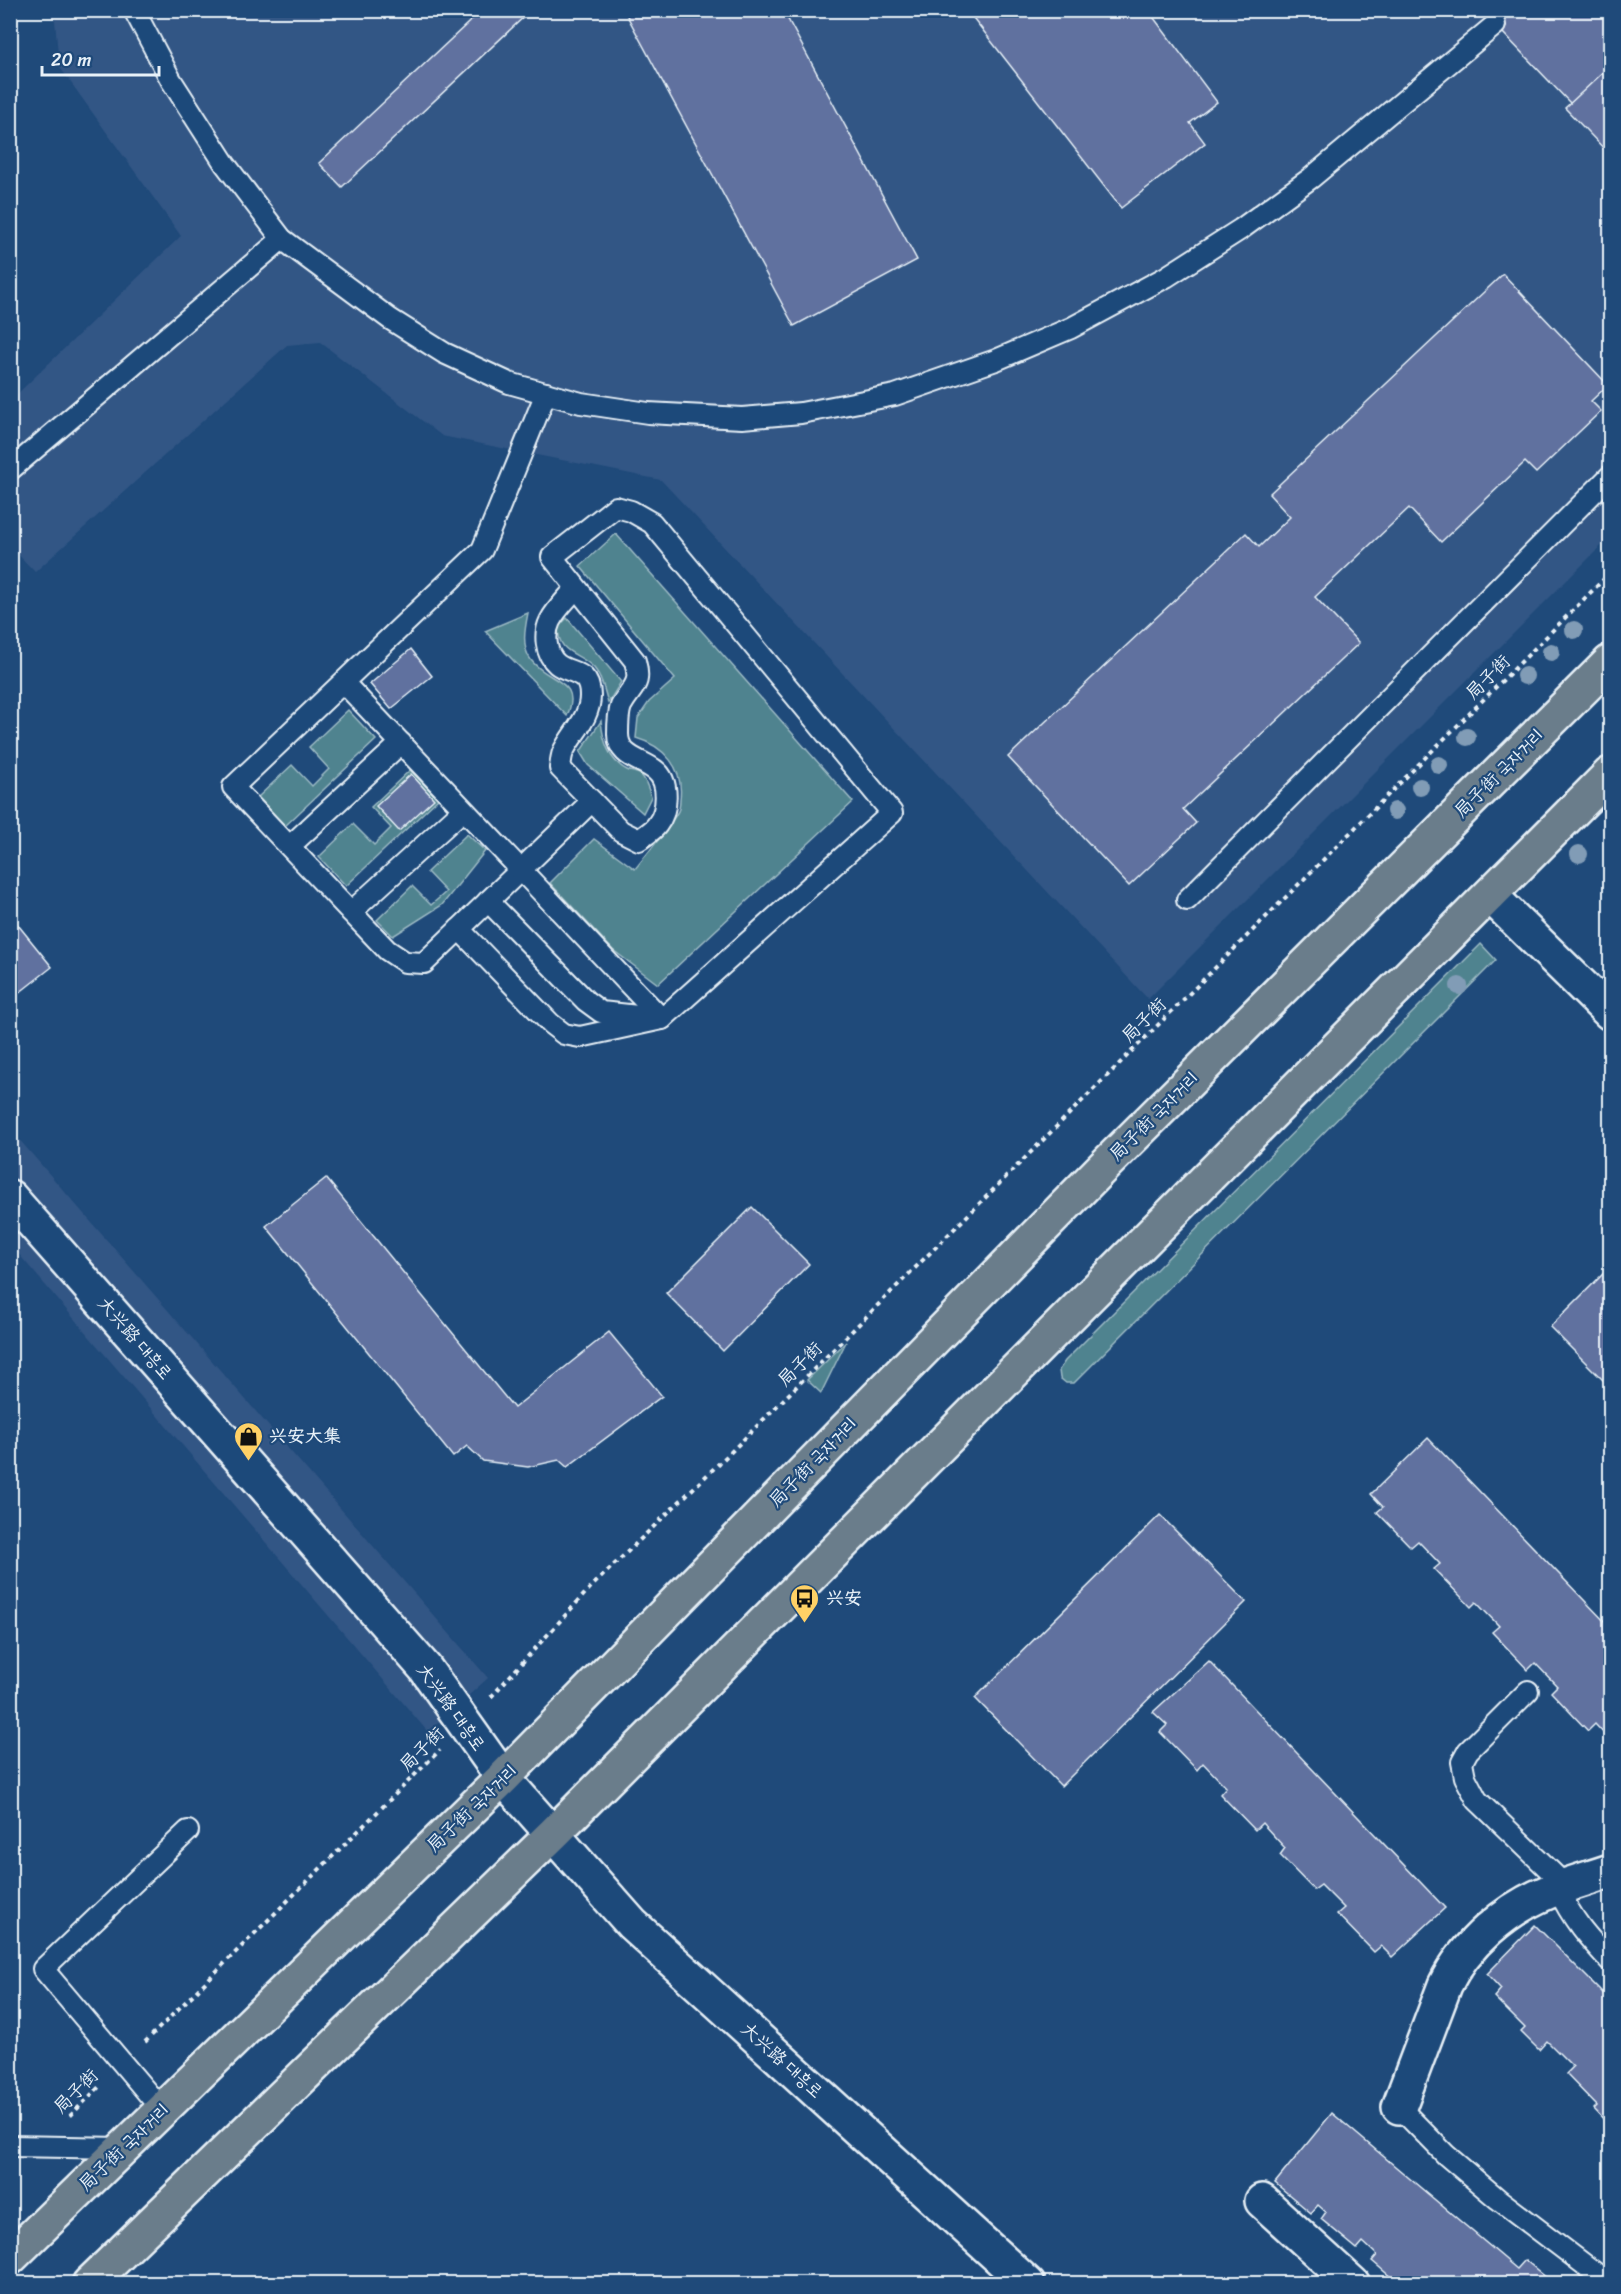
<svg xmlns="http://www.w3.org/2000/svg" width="1621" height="2294" viewBox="0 0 1621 2294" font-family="Sriracha,'LXGW WenKai TC','Poor Story',sans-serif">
  <rect width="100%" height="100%" fill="#1f4a7a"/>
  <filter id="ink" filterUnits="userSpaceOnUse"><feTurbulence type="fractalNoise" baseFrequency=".0167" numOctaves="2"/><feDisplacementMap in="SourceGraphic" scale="12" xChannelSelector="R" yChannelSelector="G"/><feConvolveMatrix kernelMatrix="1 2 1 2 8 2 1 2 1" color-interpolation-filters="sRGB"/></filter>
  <g filter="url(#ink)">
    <g fill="#335685">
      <polygon points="45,11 1610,11 1610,537 1148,999 661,480 442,436 320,342 287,345 35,572 11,547 11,400 181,236 59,66 55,20"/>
      <polygon points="10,1129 488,1678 428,1732 11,1245"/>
    </g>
    <g fill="#50838f" stroke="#9cbac4" stroke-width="1.5">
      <path d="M616 534 853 802 658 984 613 950 550 883 594 839 635 869C649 851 666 832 677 813 680 809 680 804 680 799 684 768 664 746 636 738L638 718 649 702 675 679 580 566Z"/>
      <path d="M528 613C525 628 521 647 531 660 548 683 583 679 567 716L485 631Z"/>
      <path d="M567 618 621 682 608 703C605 692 602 677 594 668 578 651 558 655 558 627Z"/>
      <polygon points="348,710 376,740 284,827 257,798 292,765 312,786 329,769 309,747"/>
      <path d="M601 721C603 740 608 760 627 770 631 772 637 772 641 775 646 780 649 790 651 797L643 813 588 765 580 752Z"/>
      <polygon points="410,770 438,799 346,886 319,857 353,824 374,845 391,828 371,807"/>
      <polygon points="467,834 485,851 442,905 393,936 377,920 412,886 431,905 446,892 427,872"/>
      <polygon points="1481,944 1496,960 1081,1376 1074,1383 1066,1383 1060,1378 1059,1370 1065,1361"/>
      <polygon points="846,1342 821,1393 807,1380"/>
    </g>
    <g fill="#61719f" stroke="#e8f1f8" stroke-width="1.5">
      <polygon points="482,10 523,10 527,14 342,187 319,163"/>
      <polygon points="624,10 783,10 917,260 794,326"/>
      <polygon points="967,10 1148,10 1217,102 1190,123 1205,143 1121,208"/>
      <polygon points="1481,10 1610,10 1610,66 1571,104"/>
      <polygon points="1610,66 1610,155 1565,108"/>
      <polygon points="1503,274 1608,385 1591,401 1601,411 1536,473 1525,462 1441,542 1409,508 1315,597 1359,643 1183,809 1196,823 1129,886 1008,757 1246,533 1259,547 1290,517 1269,494"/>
      <polygon points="411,649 432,676 391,709 370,684"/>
      <polygon points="411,774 434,799 399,831 376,806"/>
      <polygon points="10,915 52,967 10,1000"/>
      <polygon points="326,1178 514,1408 609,1332 662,1396 567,1467 559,1460 528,1467 483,1461 467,1446 453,1457 266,1226"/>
      <polygon points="752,1207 809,1264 723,1351 666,1293"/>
      <polygon points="1608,1269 1610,1272 1610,1387 1550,1327"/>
      <polygon points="1428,1438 1610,1627 1610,1740 1595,1724 1588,1731 1551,1692 1557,1686 1535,1663 1528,1670 1492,1632 1499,1626 1476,1602 1471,1607 1434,1569 1440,1564 1418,1541 1411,1547 1377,1512 1383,1507 1371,1494"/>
      <polygon points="1160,1515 1246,1602 1061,1786 975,1698"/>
      <polygon points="1209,1661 1445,1908 1392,1957 1381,1946 1374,1952 1337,1914 1344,1908 1321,1885 1314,1890 1280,1855 1285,1848 1262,1823 1255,1830 1220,1794 1226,1787 1203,1763 1197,1770 1160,1732 1167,1725 1153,1712"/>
      <polygon points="1535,1925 1610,2000 1610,2126 1594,2109 1597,2106 1566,2074 1573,2067 1547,2041 1539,2050 1521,2032 1525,2028 1494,1997 1501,1989 1487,1974"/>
      <polygon points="1332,2113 1517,2269 1525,2260 1554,2284 1399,2284 1372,2261 1377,2255 1363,2242 1357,2249 1321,2219 1326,2212 1318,2205 1311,2213 1275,2183"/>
    </g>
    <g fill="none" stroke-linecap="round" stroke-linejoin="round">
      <defs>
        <g id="lane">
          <polyline points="134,10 171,80 225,164 282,239 390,319 444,353 509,383 581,403 648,413 742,418 801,413 895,395 996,360 1071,328 1166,277 1241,229 1311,178 1495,25"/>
          <polyline points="546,393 482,550 233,787 387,950 405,962 424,963 592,801"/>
          <polyline points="10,470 282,239"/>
          <path d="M344 683 662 1019 892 813 652 523 631 511 616 507 552 557 635 661C642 686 632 686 621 706 618 714 618 725 618 734 618 757 641 759 655 770 670 781 668 811 657 825 653 831 644 836 639 840L621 831 560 768C561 762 561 755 564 750 573 732 590 718 590 696 590 669 569 674 557 664 545 654 544 633 550 621 556 609 568 598 576 588"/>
          <polyline points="290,846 401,743"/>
          <polyline points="1187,900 1610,476"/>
          <polyline points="488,901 586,1001 601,1012 647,1017"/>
          <polyline points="351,912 463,810"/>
          <polyline points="459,929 551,1024 564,1034 580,1037 662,1019"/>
          <polyline points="1528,1691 1468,1751 1462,1762 1465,1777 1477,1800 1566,1886"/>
          <path d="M1558 1889C1573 1921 1587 1936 1610 1961"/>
          <polyline points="1399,2107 1446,2155 1498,2199 1610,2284"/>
          <polyline points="162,2110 43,1969 188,1831"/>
          <polyline points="10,2146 123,2148"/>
        </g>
        <g id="street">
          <polyline points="1490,895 1610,1013"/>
          <path d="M1399 2107 1445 1985C1465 1944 1506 1909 1548 1892 1568 1884 1590 1878 1610 1871"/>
          <polyline points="1262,2201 1353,2284"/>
        </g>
        <polyline id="secondary" points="10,1197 425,1668 503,1778 632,1924 1028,2284"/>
        <g id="primary">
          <polyline points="10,2258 503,1778 1106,1164 1610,662"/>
          <polyline points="89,2284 554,1833 1610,774"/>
        </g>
      </defs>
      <use href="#lane" stroke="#e8f1f8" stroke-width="24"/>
      <use href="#street" stroke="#e8f1f8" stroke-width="38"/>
      <use href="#secondary" stroke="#e8f1f8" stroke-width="38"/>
      <use href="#primary" stroke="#e8f1f8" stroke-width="38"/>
      <g stroke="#e8f1f8" stroke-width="4" stroke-dasharray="4.5 4.5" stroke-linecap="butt">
        <polyline points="491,1697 591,1587 733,1450 1610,573"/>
        <polyline points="145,2042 440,1750"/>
        <polyline points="70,2116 101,2085"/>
      </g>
      <use href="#lane" stroke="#1f4a7a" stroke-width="20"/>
      <use href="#street" stroke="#1f4a7a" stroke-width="33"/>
      <use href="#secondary" stroke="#1f4a7a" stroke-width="33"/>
      <use href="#primary" stroke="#6b7d8b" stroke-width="33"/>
    </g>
    <g fill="#819cb6">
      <circle cx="1574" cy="630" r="9"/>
      <circle cx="1551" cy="652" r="9"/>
      <circle cx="1525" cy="676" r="9"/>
      <circle cx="1467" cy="737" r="9"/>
      <circle cx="1439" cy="765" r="9"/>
      <circle cx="1420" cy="787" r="9"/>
      <circle cx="1395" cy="811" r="9"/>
      <circle cx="1579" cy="854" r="9"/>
      <circle cx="1459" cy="986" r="9"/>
    </g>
  </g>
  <defs>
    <symbol id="shop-pin" viewBox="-11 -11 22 30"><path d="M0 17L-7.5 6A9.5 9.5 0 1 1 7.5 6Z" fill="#ffd166" stroke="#1f4a7a"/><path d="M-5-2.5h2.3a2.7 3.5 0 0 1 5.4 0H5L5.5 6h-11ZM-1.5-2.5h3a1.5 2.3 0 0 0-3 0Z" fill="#111"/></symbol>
    <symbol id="bus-pin" viewBox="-11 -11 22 30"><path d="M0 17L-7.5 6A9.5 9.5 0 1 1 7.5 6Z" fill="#ffd166" stroke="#1f4a7a"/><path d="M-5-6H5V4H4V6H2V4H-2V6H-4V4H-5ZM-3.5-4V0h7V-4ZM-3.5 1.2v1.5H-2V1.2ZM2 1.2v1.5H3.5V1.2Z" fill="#111"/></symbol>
  </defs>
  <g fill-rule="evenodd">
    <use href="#shop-pin" x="232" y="1420" width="33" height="45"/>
    <use href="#bus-pin" x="788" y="1582" width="33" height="45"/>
  </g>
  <g text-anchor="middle" stroke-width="4.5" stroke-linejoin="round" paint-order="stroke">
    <g font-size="18" fill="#e8f1f8" stroke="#1f4a7a">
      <text transform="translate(1488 677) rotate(-45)" y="6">局子街</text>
      <text transform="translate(1499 773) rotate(-45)" y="6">局子街 국자거리</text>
      <text transform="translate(1144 1020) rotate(-45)" y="6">局子街</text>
      <text transform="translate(1154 1116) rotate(-45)" y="6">局子街 국자거리</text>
      <text transform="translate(135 1338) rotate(49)" y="6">大兴路 대흥로</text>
      <text transform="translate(800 1364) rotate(-45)" y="6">局子街</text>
      <text transform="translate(813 1462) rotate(-46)" y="6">局子街 국자거리</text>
      <text transform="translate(451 1707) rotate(54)" y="6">大兴路 대흥로</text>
      <text transform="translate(422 1749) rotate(-45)" y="6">局子街</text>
      <text transform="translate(472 1808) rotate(-44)" y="6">局子街 국자거리</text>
      <text transform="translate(782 2060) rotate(42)" y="6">大兴路 대흥로</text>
      <text transform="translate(76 2091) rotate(-45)" y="6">局子街</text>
      <text transform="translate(124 2147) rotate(-44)" y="6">局子街 국자거리</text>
    </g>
    <g font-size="18" font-weight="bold" fill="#e8f1f8" stroke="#1f4a7a" text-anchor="start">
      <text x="269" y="1442">兴安大集</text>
      <text x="826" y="1604">兴安</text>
    </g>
  </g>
  <rect width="1621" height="2294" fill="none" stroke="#1f4a7a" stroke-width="36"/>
  <rect x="18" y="18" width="1585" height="2258" fill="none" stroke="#e8f1f8" stroke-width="2" filter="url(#ink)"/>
  <path d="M42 66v9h117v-9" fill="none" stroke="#e8f1f8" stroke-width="3"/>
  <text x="51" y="66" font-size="18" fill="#e8f1f8" stroke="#1f4a7a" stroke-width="4.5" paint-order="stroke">20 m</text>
</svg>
